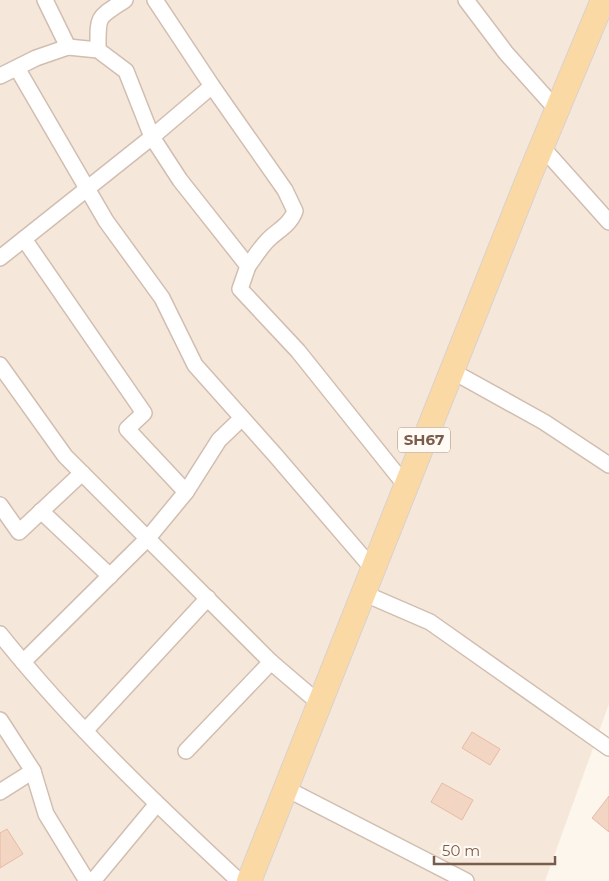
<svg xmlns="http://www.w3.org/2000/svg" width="609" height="881" viewBox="0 0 609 881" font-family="Montserrat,sans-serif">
  <rect width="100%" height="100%" fill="#fdf6ec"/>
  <polygon fill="#f5e8da" points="0,0 609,0 609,704 545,881 0,881"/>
  <g fill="#f3d5c3" stroke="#e6bba3">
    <polygon points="472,732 500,749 490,765 462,748"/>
    <polygon points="442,783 473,800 462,820 431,802"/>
    <polygon points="609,796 609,832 592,818"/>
    <polygon points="7,829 23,854 0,868 0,833"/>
  </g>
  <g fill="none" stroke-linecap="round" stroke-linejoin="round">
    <defs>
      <g id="street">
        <polyline points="45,0 68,47"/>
        <path d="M155 0 212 86 285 190 295 211C290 225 278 230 268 240 260 248 254 258 248 266"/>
        <polyline points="466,0 506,53 557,110"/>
        <path d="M98 50C98 15 96 19 125 0"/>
        <polyline points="17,68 106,221 162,298 195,365 276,456 373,569"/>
        <polyline points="0,76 36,58 68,47 98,50 126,71 152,137 180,180 248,266 240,289 298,351 406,486"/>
        <polyline points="542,147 609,222"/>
        <polyline points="0,258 152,137 212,86"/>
        <polyline points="0,365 65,456 271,662 319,703"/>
        <polyline points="452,371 544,422 609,465"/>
        <polyline points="186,492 219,440 242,418"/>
        <polyline points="0,505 19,532 82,473"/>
        <polyline points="41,511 110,576"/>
        <polyline points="363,593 430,622 609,748"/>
        <path d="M0 634C72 724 155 803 239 881"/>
        <polyline points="23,662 148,538 186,492 127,429 144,413 24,239"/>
        <polyline points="0,720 33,771 46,814 87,881"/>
        <polyline points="85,731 208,598"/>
        <polyline points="186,751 271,662"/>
        <polyline points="285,788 466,881"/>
        <polyline points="0,792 33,771"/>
        <polyline points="93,881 156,805"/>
      </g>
      <polyline id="primary" points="249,881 529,177 603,0"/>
    </defs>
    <use href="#street" stroke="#d1beb0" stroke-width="18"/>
    <use href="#primary" stroke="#dad1cd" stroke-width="26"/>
    <use href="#street" stroke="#fff" stroke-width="15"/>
    <use href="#primary" stroke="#fbd9a5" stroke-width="24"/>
  </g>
  <g text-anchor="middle" stroke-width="4" stroke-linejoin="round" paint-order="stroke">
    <rect fill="#fffaf3" stroke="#a28b7f" stroke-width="1" x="398" y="427.5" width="52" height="25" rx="4"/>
    <g font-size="15" font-weight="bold" fill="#7a5c4d">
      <text x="424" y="445">SH67</text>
    </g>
  </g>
  <path d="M434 856v8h121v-8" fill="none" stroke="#7a5c4d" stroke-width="2.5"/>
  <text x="442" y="856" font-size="15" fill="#7a5c4d" stroke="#fffaf3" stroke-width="4" paint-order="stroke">50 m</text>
</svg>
